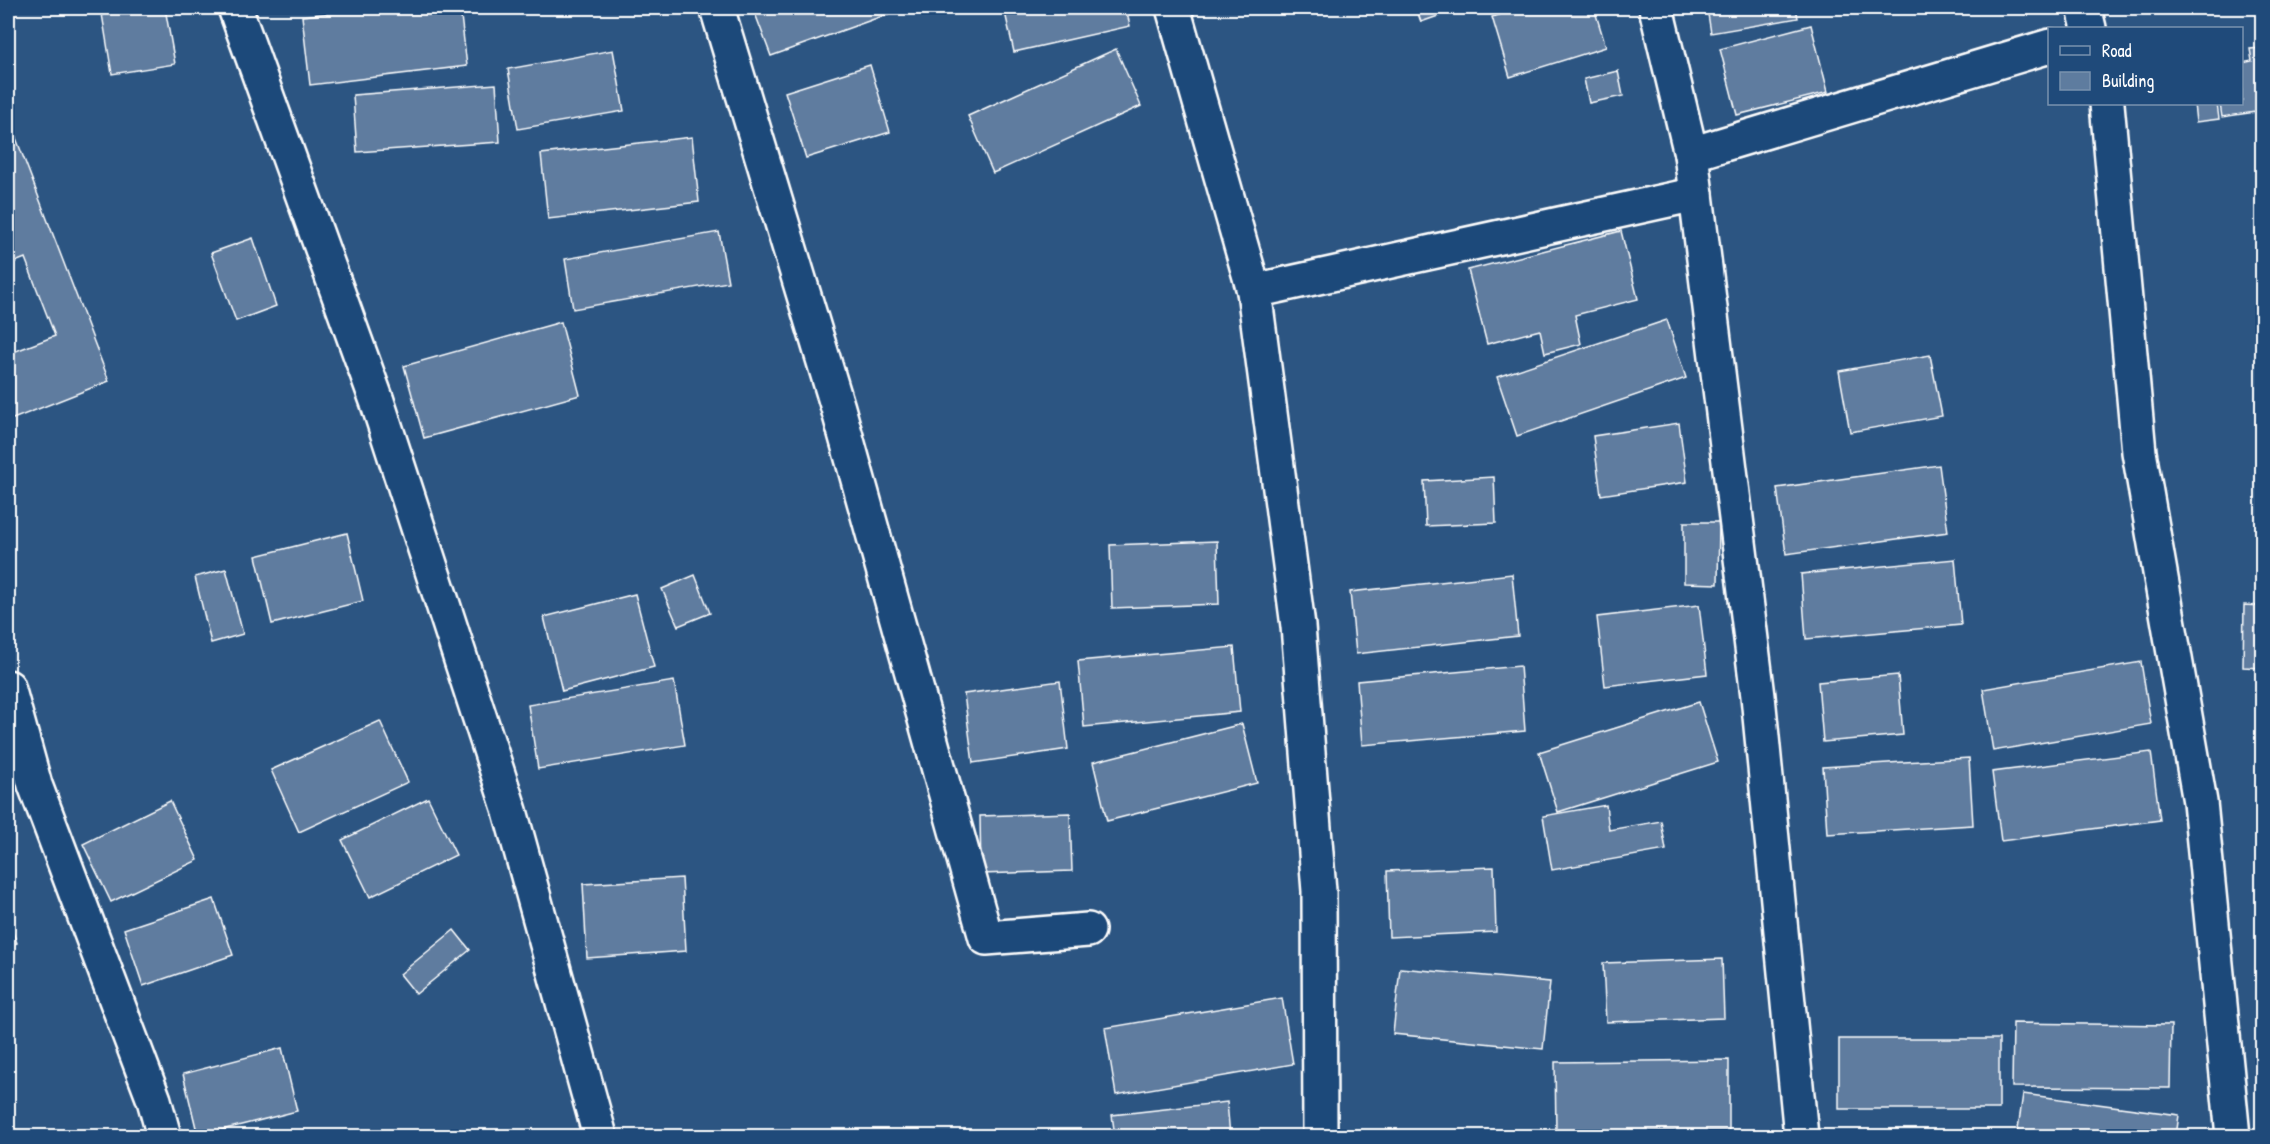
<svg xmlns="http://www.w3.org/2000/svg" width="2270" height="1144" viewBox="0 0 2270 1144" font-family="'Patrick Hand',sans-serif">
  <rect width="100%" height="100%" fill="#2c5582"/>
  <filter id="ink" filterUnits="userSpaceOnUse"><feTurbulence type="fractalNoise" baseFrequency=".0167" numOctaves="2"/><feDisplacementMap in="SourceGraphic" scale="12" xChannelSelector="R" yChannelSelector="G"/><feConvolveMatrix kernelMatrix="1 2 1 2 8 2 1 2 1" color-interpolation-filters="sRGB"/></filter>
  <g filter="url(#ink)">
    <g fill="#5e7c9f" stroke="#fff" stroke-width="1.5">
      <polygon points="101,8 165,8 175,64 112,74"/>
      <polygon points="381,8 460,8 467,66 310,85 302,16"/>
      <polygon points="753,8 905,8 771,56"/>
      <polygon points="1004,8 1126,8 1130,26 1014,52"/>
      <polygon points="1416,8 1461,8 1421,22"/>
      <polygon points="1522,8 1594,8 1606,47 1510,77 1492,17"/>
      <polygon points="1707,8 1796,8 1798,18 1711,33"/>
      <polygon points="1811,25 1828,92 1737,115 1720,49"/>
      <polygon points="2262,48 2262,111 2222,117 2220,104 2242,104 2242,63 2252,61 2250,49"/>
      <polygon points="1116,49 1141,106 993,173 968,116"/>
      <polygon points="613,50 624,111 518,129 508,69"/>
      <polygon points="870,65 890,132 806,158 785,92"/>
      <polygon points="1618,71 1623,96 1589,103 1584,79"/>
      <polygon points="496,84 500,142 357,152 353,95"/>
      <polygon points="2194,104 2217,104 2219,119 2196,122"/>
      <polygon points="8,117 109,381 8,421 8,354 55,336 25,258 8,265"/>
      <polygon points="692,137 699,202 548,219 541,154"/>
      <polygon points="1621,231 1638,299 1575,315 1581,344 1545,353 1540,330 1487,344 1468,270"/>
      <polygon points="719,232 728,282 573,309 565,259"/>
      <polygon points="253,238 276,306 236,321 211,253"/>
      <polygon points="1667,320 1686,378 1517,436 1497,377"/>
      <polygon points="561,322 580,395 424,438 404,366"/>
      <polygon points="1930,355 1942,416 1850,432 1839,371"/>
      <polygon points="1679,423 1687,482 1601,495 1593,436"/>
      <polygon points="1939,465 1948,532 1786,554 1777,488"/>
      <polygon points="1494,477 1496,523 1426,526 1424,481"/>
      <polygon points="1684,522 1719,522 1718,584 1684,583"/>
      <polygon points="347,533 363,601 272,624 256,556"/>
      <polygon points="1217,541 1219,604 1112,608 1110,545"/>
      <polygon points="1955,559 1961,625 1806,639 1801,574"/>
      <polygon points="226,569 243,634 211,643 195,577"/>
      <polygon points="1512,574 1518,636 1356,654 1350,592"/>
      <polygon points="695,575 710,613 678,626 662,589"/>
      <polygon points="635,594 654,667 562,691 544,617"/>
      <polygon points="1699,605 1707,674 1605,686 1597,617"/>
      <polygon points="2244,605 2262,606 2262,668 2243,667"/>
      <polygon points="1234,647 1240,712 1084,727 1078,661"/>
      <polygon points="2141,662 2151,724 1993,751 1983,689"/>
      <polygon points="1520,666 1525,731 1362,745 1357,681"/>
      <polygon points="1898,675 1903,735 1823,742 1818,682"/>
      <polygon points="674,681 685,745 538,769 528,705"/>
      <polygon points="1060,681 1068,749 973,763 964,694"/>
      <polygon points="1699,702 1718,762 1558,812 1539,752"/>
      <polygon points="380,721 408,782 299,832 271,770"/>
      <polygon points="1242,724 1257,783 1107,821 1093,762"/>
      <polygon points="2151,752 2160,820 2001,841 1992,772"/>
      <polygon points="1969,758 1973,825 1827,834 1823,767"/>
      <polygon points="428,798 456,855 370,897 342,840"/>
      <polygon points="170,801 198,860 111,902 83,844"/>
      <polygon points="1606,805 1609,830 1661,821 1666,850 1552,870 1543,816"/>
      <polygon points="1070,813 1072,871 981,874 980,816"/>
      <polygon points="1494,867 1496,932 1389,937 1387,871"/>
      <polygon points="682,878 686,951 587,958 583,884"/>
      <polygon points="214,899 233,955 143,986 124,929"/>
      <polygon points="8,919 17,943 8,946"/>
      <polygon points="454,930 470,950 416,994 400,974"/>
      <polygon points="1722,959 1724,1018 1606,1022 1603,963"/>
      <polygon points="1400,968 1550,982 1543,1049 1393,1034"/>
      <polygon points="1282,998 1293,1064 1116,1095 1105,1028"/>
      <polygon points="2013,1023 2171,1025 2170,1088 2012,1087"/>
      <rect x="1839" y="1039" width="160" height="70"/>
      <polygon points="282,1048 297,1111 198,1136 183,1074"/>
      <polygon points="1729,1060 1729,1131 1556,1132 1555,1062"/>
      <polygon points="2023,1094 2179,1115 2176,1136 2017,1136"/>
      <polygon points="1227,1102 1230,1136 1115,1136 1112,1115"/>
      <polygon points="837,1130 838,1136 777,1136"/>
    </g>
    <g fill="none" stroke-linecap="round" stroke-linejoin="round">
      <defs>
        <g id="street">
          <polyline points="235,8 377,401 510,811 600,1136"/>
          <polyline points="717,8 838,408 986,938 1088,930"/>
          <polyline points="1173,8 1254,291 1298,626 1319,891 1320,1136"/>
          <polyline points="1656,8 1691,154 1758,696 1801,1136"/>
          <polyline points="2084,8 2089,28"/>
          <polyline points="2107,104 2139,452 2200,802 2233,1136"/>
          <polyline points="1691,154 2050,46"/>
          <polyline points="1254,291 1696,194"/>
          <polyline points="8,687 35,785 154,1100 164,1136"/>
        </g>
      </defs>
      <use href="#street" stroke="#fff" stroke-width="38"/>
      <use href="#street" stroke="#1f4a7a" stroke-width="33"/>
    </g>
  </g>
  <rect width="2270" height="1144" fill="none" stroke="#1f4a7a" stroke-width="30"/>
  <rect x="15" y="15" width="2240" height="1114" fill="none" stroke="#fff" stroke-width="2" filter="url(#ink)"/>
  <rect x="2048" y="27" width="195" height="78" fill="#1f4a7a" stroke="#7992af" stroke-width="1.5"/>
  <rect x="2060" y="46" width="30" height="9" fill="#1f4a7a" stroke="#7992af" stroke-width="1.5"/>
  <text x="2102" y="57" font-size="18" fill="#ffffff">Road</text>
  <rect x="2060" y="72" width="30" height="18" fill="#5e7c9f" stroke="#7992af" stroke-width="1.5"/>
  <text x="2102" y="87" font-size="18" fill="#ffffff">Building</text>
</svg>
